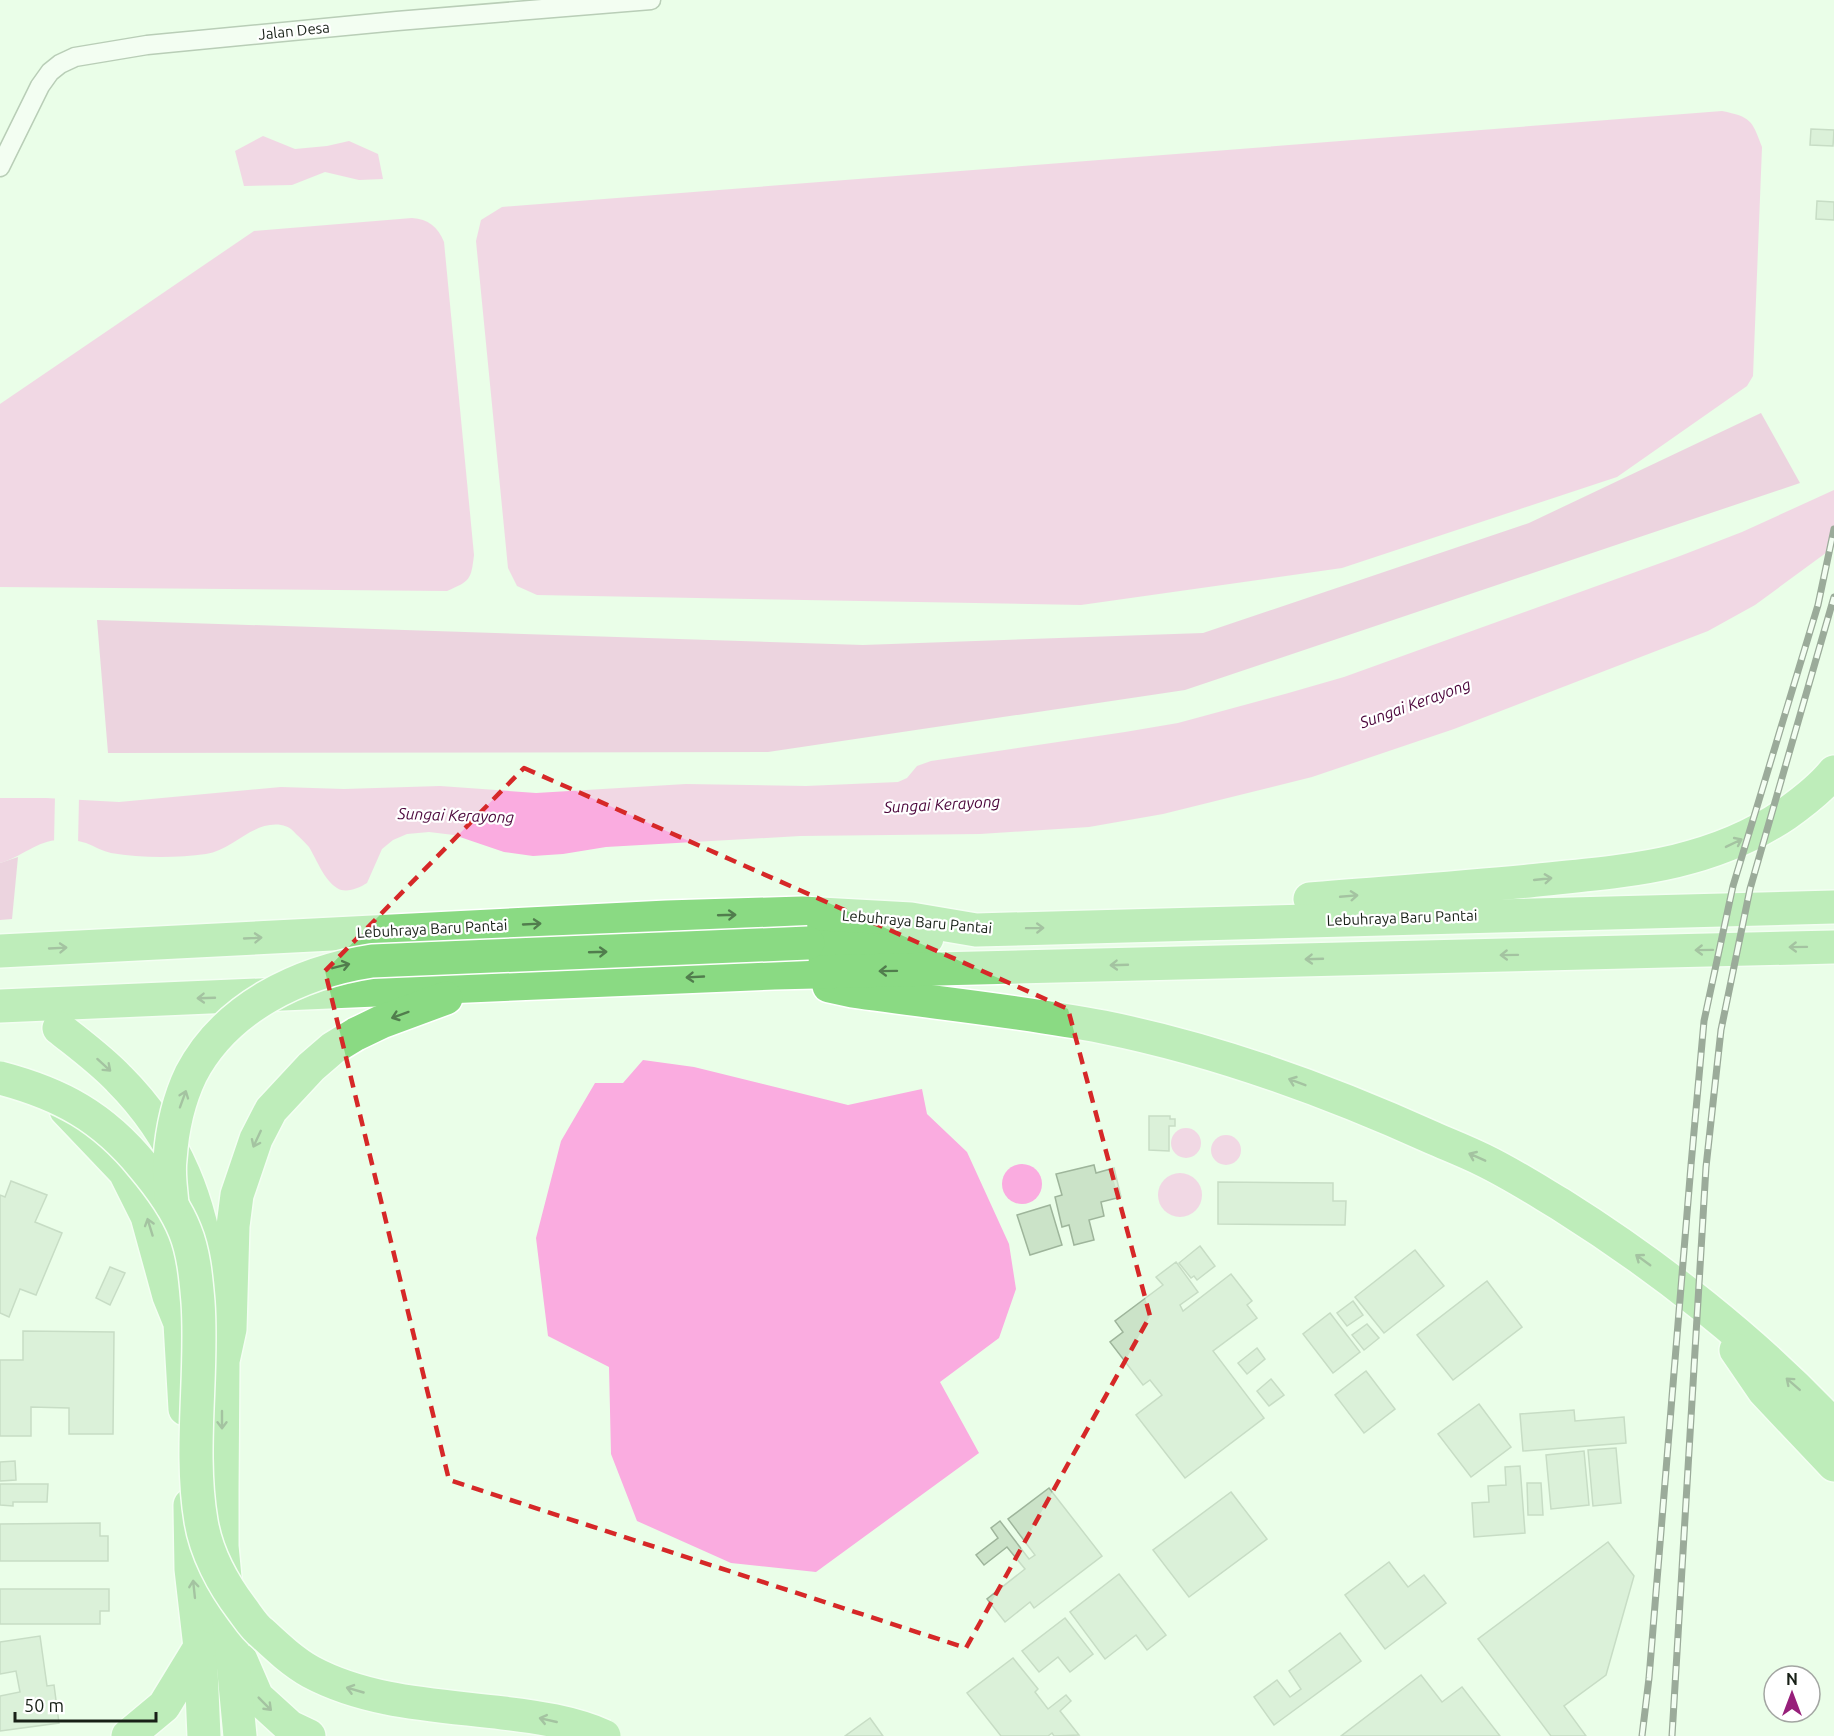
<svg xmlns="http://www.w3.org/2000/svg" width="1834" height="1736" viewBox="0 0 1834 1736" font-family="Ubuntu,sans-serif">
  <rect width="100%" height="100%" fill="#eafee8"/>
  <g fill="#f0a2d6">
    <polygon points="1761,413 1800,483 1185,690 768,752 108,753 97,620 863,645 1203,633 1529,523"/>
    <polygon points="18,857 12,919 0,920 0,863"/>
  </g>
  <g fill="#faace0">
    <path d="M1722 111C1751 117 1752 120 1762 147L1753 376 1747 386 1617 477 1342 568 1081 605 537 595 517 586 508 568 476 241 481 220 502 207Z"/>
    <polygon points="263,136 295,149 327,146 349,141 378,154 383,179 359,180 325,172 292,185 244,186 235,151"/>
    <path d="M412 218C428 219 438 227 444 242L474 555C471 580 470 581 447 591L0 587V404L254 231Z"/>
    <path d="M1834 490V547L1755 605 1708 631 1454 729 1312 777 1163 814 1089 827 980 834 800 836 606 847 563 854 533 856 504 852 454 835 429 832 407 834 393 840 382 849 367 883C359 888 346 894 337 888 324 880 317 860 309 847 305 843 301 838 296 834 292 829 288 826 281 825 252 821 233 850 206 854 176 858 141 858 111 853 102 851 94 846 86 843 78 840 67 839 59 840 38 840 20 858 0 863V798H46L119 802 281 787 344 789 440 786 536 793 686 784 806 786 898 782 907 778 917 766 931 761 1125 732 1178 723 1285 694 1344 677 1680 556 1742 532Z"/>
    <polygon points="643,1060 694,1067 848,1105 922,1089 927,1114 967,1152 1009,1244 1016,1289 999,1338 940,1382 979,1453 816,1572 731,1563 637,1521 611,1454 609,1367 548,1336 536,1238 561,1141 595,1083 623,1083"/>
    <circle cx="1186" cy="1143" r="15"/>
    <circle cx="1226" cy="1150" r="15"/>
    <circle cx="1022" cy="1184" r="20"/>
    <circle cx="1180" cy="1195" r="22"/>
  </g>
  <polygon fill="#eafee8" points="55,795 79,797 78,844 54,843"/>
  <g fill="#cbe3c8" stroke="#9eb59b" stroke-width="1.5">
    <polygon points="1811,129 1834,130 1833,146 1810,145"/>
    <polygon points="1817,201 1834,202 1834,220 1816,219"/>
    <polygon points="1149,1116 1170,1116 1170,1119 1175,1119 1175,1126 1169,1126 1169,1151 1149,1150"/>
    <polygon points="1094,1165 1096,1173 1114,1168 1121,1197 1101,1202 1104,1216 1089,1220 1094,1240 1074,1245 1069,1225 1062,1227 1055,1197 1062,1195 1056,1174"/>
    <polygon points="11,1181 47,1195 35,1222 62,1233 36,1295 20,1289 9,1317 0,1313 0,1195 5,1197"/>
    <polygon points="1218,1182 1333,1183 1333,1201 1346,1201 1345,1225 1218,1224"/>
    <polygon points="1050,1205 1062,1245 1030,1255 1017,1215"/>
    <polygon points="1200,1246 1215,1266 1197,1280 1194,1276 1191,1278 1179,1263"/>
    <polygon points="1415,1250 1444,1286 1384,1333 1355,1297"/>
    <polygon points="1176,1262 1198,1292 1180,1305 1183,1311 1231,1274 1252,1301 1247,1305 1257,1318 1213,1351 1264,1418 1185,1478 1136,1415 1162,1395 1150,1380 1143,1385 1110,1342 1123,1332 1115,1321 1163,1285 1156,1277"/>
    <polygon points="110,1267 125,1273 110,1305 96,1298"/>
    <polygon points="1487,1281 1522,1327 1453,1380 1417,1335"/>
    <polygon points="1353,1301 1363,1315 1347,1326 1337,1313"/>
    <polygon points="1330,1313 1360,1352 1333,1373 1303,1334"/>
    <polygon points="1367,1324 1379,1338 1364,1350 1352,1335"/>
    <polygon points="23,1331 114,1332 113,1434 69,1434 69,1408 31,1407 31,1436 0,1436 0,1360 23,1360"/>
    <polygon points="1257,1348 1265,1359 1247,1374 1238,1363"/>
    <polygon points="1366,1371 1395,1409 1364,1433 1335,1395"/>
    <polygon points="1271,1379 1284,1395 1269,1406 1257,1391"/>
    <polygon points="1479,1404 1511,1447 1471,1477 1438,1434"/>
    <polygon points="1574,1410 1575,1421 1624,1417 1626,1443 1523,1451 1520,1414"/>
    <polygon points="1616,1448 1621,1503 1593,1506 1588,1450"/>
    <polygon points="1584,1451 1589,1505 1551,1509 1546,1455"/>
    <polygon points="15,1461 16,1480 0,1481 0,1462"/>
    <polygon points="1520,1466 1525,1533 1474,1537 1472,1503 1489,1502 1488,1486 1506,1485 1505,1467"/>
    <polygon points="1527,1483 1541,1483 1543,1515 1528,1515"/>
    <polygon points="0,1484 48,1484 47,1502 13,1502 13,1506 0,1505"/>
    <polygon points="1049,1488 1102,1556 1034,1608 1030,1602 1005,1622 987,1599 1025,1569 1007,1547 984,1565 976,1555 998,1538 991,1528 1000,1521 1029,1559 1035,1555 1008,1519"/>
    <polygon points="1231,1492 1267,1539 1189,1597 1153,1550"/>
    <polygon points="100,1523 100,1536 108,1536 108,1561 0,1561 0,1524"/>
    <polygon points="1608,1542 1634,1576 1606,1675 1564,1706 1586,1736 1551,1736 1478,1639"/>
    <polygon points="1389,1562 1408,1587 1424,1575 1446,1603 1385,1649 1345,1595"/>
    <polygon points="1119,1574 1166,1635 1147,1650 1136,1635 1105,1659 1070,1612"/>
    <polygon points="0,1589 109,1589 109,1611 100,1611 100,1624 0,1624"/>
    <polygon points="1065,1618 1093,1654 1070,1672 1058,1657 1039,1672 1022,1651"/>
    <polygon points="1340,1633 1361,1661 1274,1725 1254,1697 1277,1680 1290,1697 1301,1689 1289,1671"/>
    <polygon points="40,1636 47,1686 54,1685 59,1723 0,1731 0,1696 20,1692 16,1671 0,1674 0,1642"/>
    <polygon points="1013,1658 1038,1689 1035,1692 1048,1709 1066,1695 1071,1701 1060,1711 1079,1735 1054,1736 1052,1733 1048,1736 1001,1736 967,1693"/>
    <polygon points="1421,1675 1442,1702 1462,1687 1500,1736 1341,1736"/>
    <polygon points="870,1718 883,1736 845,1736"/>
  </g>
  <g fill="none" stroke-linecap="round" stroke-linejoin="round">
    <defs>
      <polyline id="street" points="0,167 40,86 50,72 60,64 75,57 147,45 397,21 651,0"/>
      <g id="highway">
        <path d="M1310 899C1383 893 1456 888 1529 881 1621 871 1706 868 1786 814 1803 802 1821 788 1834 772"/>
        <polyline points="808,943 927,938"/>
        <polyline points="0,951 667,917 802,913 911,919 976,930 1834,907"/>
        <path d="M829 986 852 991C935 1003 1021 1011 1103 1027 1218 1050 1327 1090 1433 1138 1449 1145 1467 1152 1483 1160 1510 1173 1535 1189 1560 1204 1657 1265 1756 1342 1834 1426"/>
        <polyline points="0,1006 774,973 1834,947"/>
        <path d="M59 1028C79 1044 101 1060 119 1079 177 1137 203 1205 211 1285"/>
        <polyline points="66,1110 125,1172 147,1216 169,1296 180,1323 185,1409"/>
        <polyline points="1736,1350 1764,1391 1834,1465"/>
        <polyline points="190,1505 191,1569 200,1647 204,1736"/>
        <polyline points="241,1660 257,1697 290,1727 309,1736"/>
        <polyline points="128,1736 164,1706 200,1647"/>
        <polyline points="240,1736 222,1546 222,1491 223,1361 230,1329 233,1226 237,1195 256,1139 271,1110 311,1067 333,1048 356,1034 381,1022 446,998"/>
      </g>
    </defs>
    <use href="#street" stroke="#7e947c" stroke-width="21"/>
    <use href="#highway" stroke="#fff" stroke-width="36"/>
    <use href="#street" stroke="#fff" stroke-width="18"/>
    <use href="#highway" stroke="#8ada83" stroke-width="33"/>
    <defs>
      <g id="rail">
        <polyline points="1642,1736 1649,1678 1691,1165 1704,1021 1733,886 1818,605 1834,529"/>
        <polyline points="1672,1736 1706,1167 1721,1030 1750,889 1834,597"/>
      </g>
    </defs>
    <use href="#rail" stroke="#3d473c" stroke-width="7"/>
    <use href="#rail" stroke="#fff" stroke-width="4.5" stroke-dasharray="14" stroke-linecap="butt"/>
    <defs>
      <g id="highway-bridge">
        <path d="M0 1078C61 1094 103 1117 143 1166 159 1185 176 1208 185 1231 194 1253 196 1279 198 1302 203 1374 189 1450 201 1521 206 1552 223 1584 242 1609 248 1617 254 1627 262 1633 277 1647 293 1662 311 1672 369 1703 438 1705 503 1713 537 1717 572 1722 604 1736"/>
        <path d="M172 1205C171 1190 168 1174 170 1159 172 1131 179 1099 191 1074 226 1007 300 972 372 961L808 943"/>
      </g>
    </defs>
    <use href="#highway-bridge" stroke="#fff" stroke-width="36" stroke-linecap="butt"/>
    <use href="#highway-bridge" stroke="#8ada83" stroke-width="33"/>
  </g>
  <defs><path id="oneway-shaft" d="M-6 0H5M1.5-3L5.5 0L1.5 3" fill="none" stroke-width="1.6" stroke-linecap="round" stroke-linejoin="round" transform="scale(1.5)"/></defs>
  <g stroke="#517d4d">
    <use href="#oneway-shaft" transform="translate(1734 843) rotate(-26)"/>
    <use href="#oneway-shaft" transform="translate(1543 879) rotate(-6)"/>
    <use href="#oneway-shaft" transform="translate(1349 896) rotate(-5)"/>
    <use href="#oneway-shaft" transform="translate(727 915) rotate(-2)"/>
    <use href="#oneway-shaft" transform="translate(532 924) rotate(-3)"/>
    <use href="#oneway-shaft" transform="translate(1035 928) rotate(-1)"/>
    <use href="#oneway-shaft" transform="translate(253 938) rotate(-3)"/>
    <use href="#oneway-shaft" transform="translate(1798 947) rotate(179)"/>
    <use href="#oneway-shaft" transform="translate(58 948) rotate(-3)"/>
    <use href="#oneway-shaft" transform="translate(1704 950) rotate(179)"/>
    <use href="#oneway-shaft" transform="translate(598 952) rotate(-2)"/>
    <use href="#oneway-shaft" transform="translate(1509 955) rotate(179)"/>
    <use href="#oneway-shaft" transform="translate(1314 959) rotate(178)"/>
    <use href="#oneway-shaft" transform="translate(1119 965) rotate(178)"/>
    <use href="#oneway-shaft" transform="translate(341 966) rotate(-14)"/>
    <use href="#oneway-shaft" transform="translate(888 971) rotate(179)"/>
    <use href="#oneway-shaft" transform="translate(695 977) rotate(177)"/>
    <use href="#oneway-shaft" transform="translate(206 998) rotate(178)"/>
    <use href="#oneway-shaft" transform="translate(400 1015) rotate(160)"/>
    <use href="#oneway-shaft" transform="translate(104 1065) rotate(42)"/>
    <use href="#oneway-shaft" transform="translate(1297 1082) rotate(-159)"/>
    <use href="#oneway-shaft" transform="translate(183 1099) rotate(-70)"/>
    <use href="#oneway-shaft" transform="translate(257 1139) rotate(115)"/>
    <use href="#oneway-shaft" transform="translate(1477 1157) rotate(-156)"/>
    <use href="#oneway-shaft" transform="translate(150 1227) rotate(-107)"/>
    <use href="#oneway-shaft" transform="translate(1643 1260) rotate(-144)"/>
    <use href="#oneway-shaft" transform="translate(1793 1384) rotate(-139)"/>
    <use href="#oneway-shaft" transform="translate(222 1420) rotate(90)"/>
    <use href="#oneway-shaft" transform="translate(194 1589) rotate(-96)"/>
    <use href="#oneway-shaft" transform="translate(355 1690) rotate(-164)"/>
    <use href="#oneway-shaft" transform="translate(265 1704) rotate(45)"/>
    <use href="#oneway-shaft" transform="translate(548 1720) rotate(-167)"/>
  </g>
  <path d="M0 0H1834V1736H0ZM524 768 1068 1009 1150 1316 966 1648 449 1480 325 971Z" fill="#eafee8" fill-opacity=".55" fill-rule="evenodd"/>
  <path fill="none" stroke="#d62828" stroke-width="4.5" stroke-dasharray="12 8" stroke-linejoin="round" d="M524 768 1068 1009 1150 1316 966 1648 449 1480 325 971Z"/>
  <g text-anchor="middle" stroke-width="4.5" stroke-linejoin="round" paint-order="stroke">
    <g font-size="15" fill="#182017" stroke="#fff">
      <text transform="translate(294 31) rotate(-6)" y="5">Jalan Desa</text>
      <text transform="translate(1402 918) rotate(-2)" y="5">Lebuhraya Baru Pantai</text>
      <text transform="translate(917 922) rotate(5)" y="5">Lebuhraya Baru Pantai</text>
      <text transform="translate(432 929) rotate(-3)" y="5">Lebuhraya Baru Pantai</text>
    </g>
    <g font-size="16" font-style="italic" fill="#4c073c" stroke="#fff">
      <text transform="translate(1415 703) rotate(-20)" y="6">Sungai Kerayong</text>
      <text transform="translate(942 804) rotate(-3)" y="6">Sungai Kerayong</text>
      <text transform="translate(456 815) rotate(2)" y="6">Sungai Kerayong</text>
    </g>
  </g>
  <g transform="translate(1792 1694)"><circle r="28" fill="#ffffff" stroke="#a3a6a2" stroke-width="1.5"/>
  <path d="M0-4.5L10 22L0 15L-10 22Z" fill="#971f7a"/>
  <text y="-9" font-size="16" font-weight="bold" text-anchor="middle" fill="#182017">N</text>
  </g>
  <path d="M15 1712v9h141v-9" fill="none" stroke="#182017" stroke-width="3"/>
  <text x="24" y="1712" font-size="18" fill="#182017" stroke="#ffffff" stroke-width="4.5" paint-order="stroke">50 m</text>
</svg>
